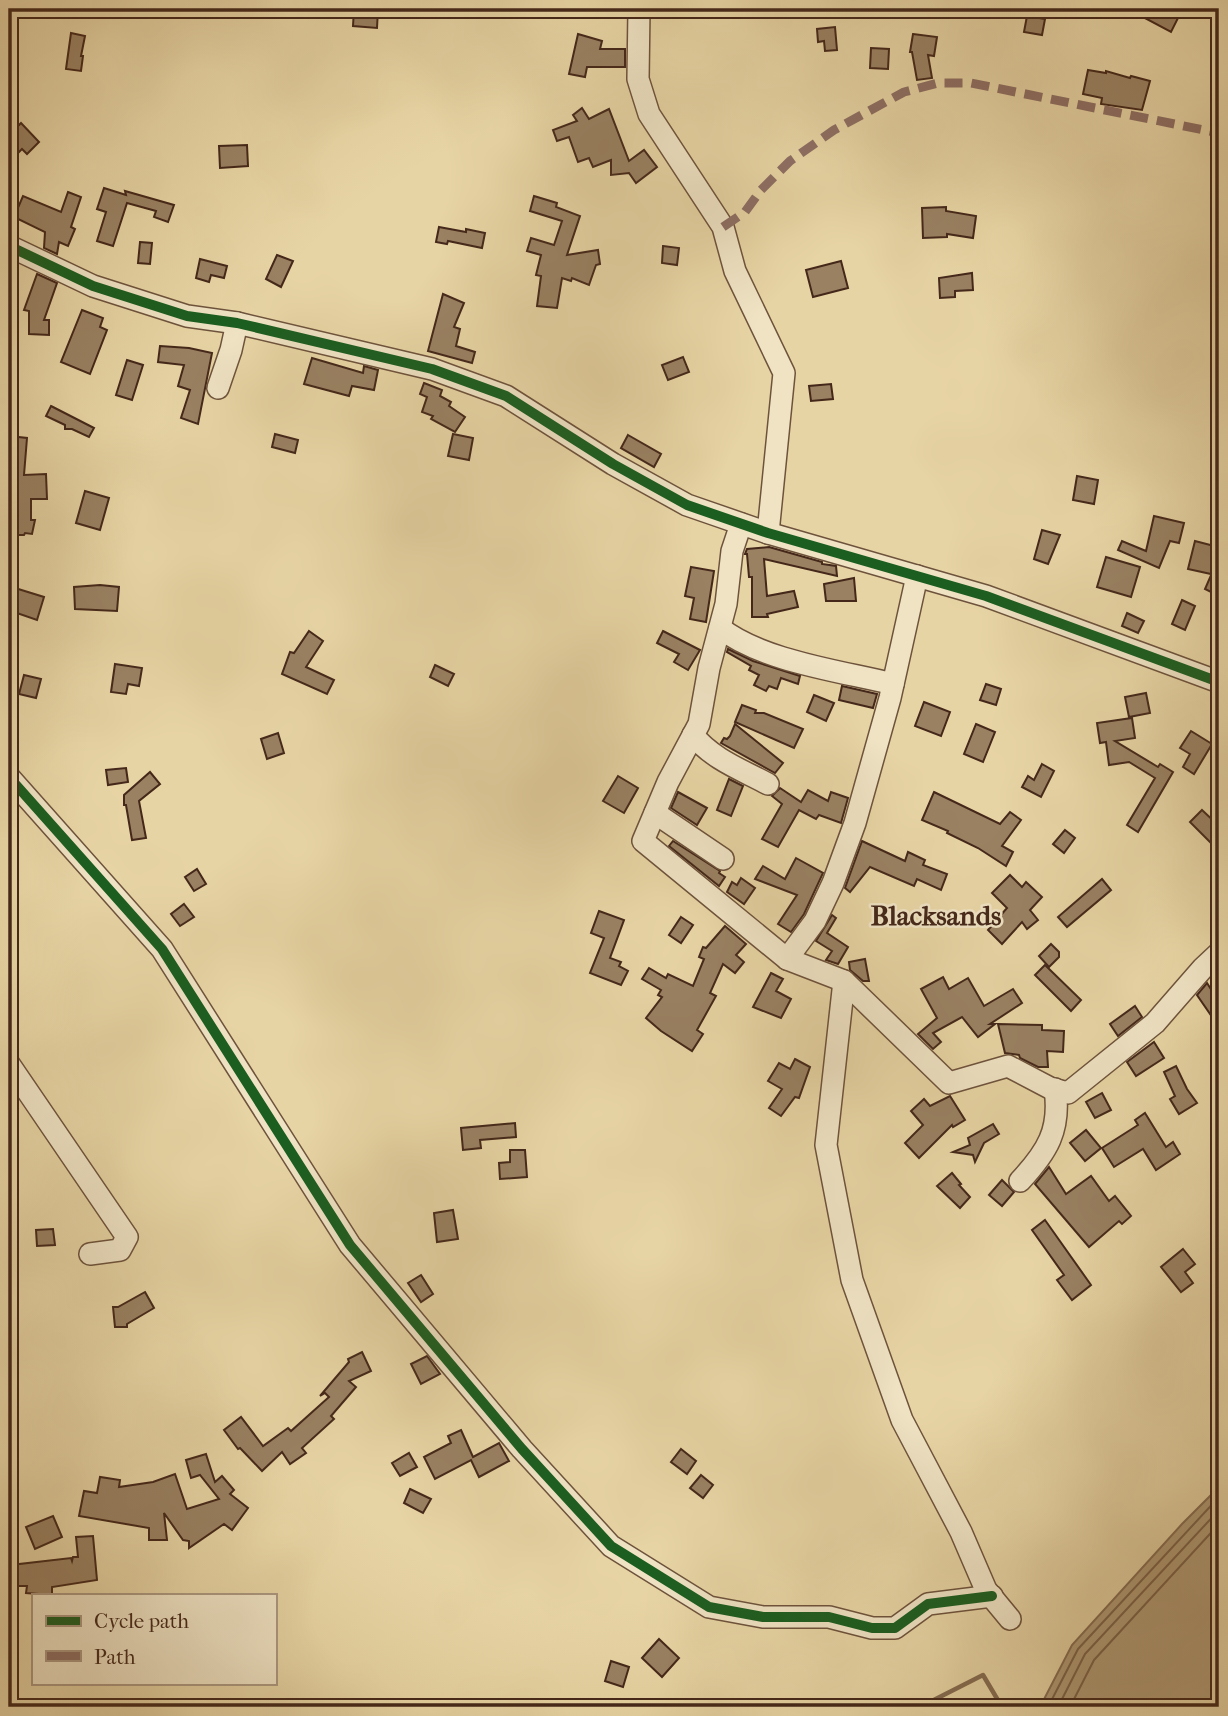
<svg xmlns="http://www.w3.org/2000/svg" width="1228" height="1716" viewBox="0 0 1228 1716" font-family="'IM FELL French Canon',serif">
  <rect width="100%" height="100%" fill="#e7d4a4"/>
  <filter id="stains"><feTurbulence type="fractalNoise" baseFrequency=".00286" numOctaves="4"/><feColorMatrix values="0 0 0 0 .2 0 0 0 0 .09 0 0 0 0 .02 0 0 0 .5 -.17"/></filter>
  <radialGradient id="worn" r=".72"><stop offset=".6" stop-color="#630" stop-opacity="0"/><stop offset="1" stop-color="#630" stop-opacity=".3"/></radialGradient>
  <polygon fill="#b09a75" stroke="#856c51" stroke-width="2" points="1219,1487 1219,1707 1040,1707 1072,1645 1182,1524"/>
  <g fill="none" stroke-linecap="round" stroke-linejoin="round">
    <g stroke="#7a6148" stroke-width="2">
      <polyline points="1048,1707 1078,1649 1219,1497"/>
      <polyline points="1058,1707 1085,1654 1219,1510"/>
      <polyline points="1070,1707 1094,1660 1219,1524"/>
    </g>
    <polyline stroke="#856c51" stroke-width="4.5" points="920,1707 983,1675 1002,1707"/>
  </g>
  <g fill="#998162" stroke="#45281a" stroke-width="2">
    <polygon points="354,9 378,9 377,28 353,26"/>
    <polygon points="1128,9 1161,9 1178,18 1171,32"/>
    <polygon points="1027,16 1045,19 1042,35 1024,32"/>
    <polygon points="835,27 837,50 825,51 824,41 818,42 817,29"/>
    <polygon points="71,33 85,36 81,56 83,56 81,71 66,69"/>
    <polygon points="578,34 602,41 600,49 625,49 625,67 587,67 585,77 569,74"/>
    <polygon points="913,34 937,37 934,56 928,55 932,78 917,80 912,52 910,52"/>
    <polygon points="871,48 889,49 888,69 870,68"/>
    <polygon points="1088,70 1106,73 1106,71 1130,78 1131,76 1150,81 1142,110 1101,104 1102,98 1083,94"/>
    <polygon points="582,108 589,119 609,109 629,161 644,150 657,167 636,183 629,173 611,175 611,160 593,167 589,158 578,162 569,137 557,141 553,130 577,121 573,115"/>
    <polygon points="21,123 39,142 27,154 22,149 9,162 9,146 15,141 9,135"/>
    <polygon points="247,145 248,166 220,168 219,146"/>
    <polygon points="104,188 126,195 125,191 174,205 168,222 154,217 156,211 127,203 113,246 97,241 106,212 97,209"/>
    <polygon points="68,192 81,197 71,227 75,229 68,246 59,242 57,254 44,248 45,232 14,217 23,196 61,212"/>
    <polygon points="534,196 557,203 556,207 580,216 567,255 598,250 600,264 596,265 589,285 572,278 571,281 562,278 557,308 537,306 541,276 536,275 541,255 527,251 531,238 554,245 562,221 530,211"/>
    <polygon points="946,207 946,211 976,216 973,238 947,234 947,237 923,238 922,208"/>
    <polygon points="439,227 466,232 466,229 485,233 482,248 448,241 447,244 436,242"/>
    <polygon points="140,242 152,243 150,264 138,263"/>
    <polygon points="663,246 679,248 677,265 662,263"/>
    <polygon points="277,255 293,261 281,287 266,279"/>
    <polygon points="200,259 227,266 224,278 211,275 209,282 196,278"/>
    <polygon points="841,261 848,288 813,297 806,270"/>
    <polygon points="972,273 973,290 955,291 955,297 940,298 939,278"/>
    <polygon points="37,274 57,283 44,320 49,320 49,335 29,334 29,311 24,310"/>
    <polygon points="443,294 464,303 454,327 460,329 456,346 475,352 472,363 428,351"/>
    <polygon points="82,310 103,318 100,327 107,330 90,374 61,362"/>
    <polygon points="160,346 189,348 212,353 198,424 181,418 190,390 178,386 184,365 158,362"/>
    <polygon points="683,357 689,372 668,380 662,365"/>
    <polygon points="312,358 363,373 364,366 378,370 374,390 352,386 349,396 304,384"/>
    <polygon points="127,360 143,365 132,400 116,395"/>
    <polygon points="424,383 442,390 440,396 451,402 449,406 465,417 455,432 431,419 433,416 422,412 427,397 420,394"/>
    <polygon points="831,384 833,399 811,401 809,386"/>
    <polygon points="51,406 94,428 89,437 72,429 65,429 65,425 46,416"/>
    <polygon points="275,434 298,440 295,453 272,447"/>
    <polygon points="453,434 473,438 469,460 448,456"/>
    <polygon points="628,435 661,454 654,467 621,448"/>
    <polygon points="9,436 27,438 24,475 46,474 47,499 31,499 31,520 35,520 32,534 25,533 24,535 9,535 9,520 16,520 18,502 17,480 9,479"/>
    <polygon points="1077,476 1098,480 1094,504 1073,500"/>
    <polygon points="85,491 109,498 100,530 76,523"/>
    <polygon points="1154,516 1184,523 1179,543 1170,541 1159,568 1118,550 1122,541 1146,551"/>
    <polygon points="1042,530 1060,535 1048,564 1034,559"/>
    <polygon points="1195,541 1218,547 1211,574 1188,569"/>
    <polygon points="769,547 822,562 822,564 836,566 837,576 764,559 767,596 794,591 798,607 767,614 768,617 752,617 752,577 749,577 747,554 745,554 747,549"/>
    <polygon points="1106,557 1140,567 1131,597 1097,587"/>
    <polygon points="1219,557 1219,586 1215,594 1205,589"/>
    <polygon points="691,567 714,571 706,622 690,619 694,598 685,596"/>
    <polygon points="854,578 856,601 826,601 824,584"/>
    <polygon points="100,585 119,587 117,611 75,609 74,587"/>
    <polygon points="15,588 44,597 37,620 17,613 9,633 9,591 13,593"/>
    <polygon points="1182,600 1195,606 1185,630 1172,624"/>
    <polygon points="1127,613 1144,621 1138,633 1122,626"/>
    <polygon points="309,631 323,641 306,667 334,680 327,694 282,674 290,652 294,653"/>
    <polygon points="663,631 700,650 688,670 674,662 679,654 657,643"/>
    <polygon points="728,649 753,661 800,676 798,684 781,678 777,689 769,686 766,691 754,685 759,675 749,670 751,666 727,652"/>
    <polygon points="115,664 142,668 139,686 128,684 126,694 111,692"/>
    <polygon points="435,665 454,674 448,686 430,677"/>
    <polygon points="24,675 41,679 36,698 19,694"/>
    <polygon points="986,684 1001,689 996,705 980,700"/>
    <polygon points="842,686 877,694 873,708 839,700"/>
    <polygon points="1146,693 1150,713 1129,717 1125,697"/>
    <polygon points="814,695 834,703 826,721 807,712"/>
    <polygon points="924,702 950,712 941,736 915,726"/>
    <polygon points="742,705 756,710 755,713 764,713 803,729 794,748 735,722"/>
    <polygon points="1132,718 1135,738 1115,741 1158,767 1160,764 1173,772 1138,832 1127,825 1155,778 1129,762 1109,765 1106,742 1100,743 1097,723"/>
    <polygon points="735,724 783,763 775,773 721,743 724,738 727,739 730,736"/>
    <polygon points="976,724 995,732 983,762 964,754"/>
    <polygon points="1191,731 1212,744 1194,774 1183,767 1190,754 1180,748"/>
    <polygon points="278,733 284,753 267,759 261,739"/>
    <polygon points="1042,764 1054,771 1041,797 1022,787 1028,776 1034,780"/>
    <polygon points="126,768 128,782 108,785 106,770"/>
    <polygon points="150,772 160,784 139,801 146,838 132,840 126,805 124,805 124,795"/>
    <polygon points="618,776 638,788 624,813 603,801"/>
    <polygon points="729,779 743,786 731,816 717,810"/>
    <polygon points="780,788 801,802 808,790 828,801 831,792 848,798 841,823 819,815 816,819 799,810 778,847 762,839 782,804 772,796"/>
    <polygon points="678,792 707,808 697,825 671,808"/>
    <polygon points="934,792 1000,824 1010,812 1021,820 1002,846 1013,852 1006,866 978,848 947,833 948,831 922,820"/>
    <polygon points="1202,810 1219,826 1219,851 1190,822"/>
    <polygon points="1065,830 1075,838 1064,853 1053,844"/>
    <polygon points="673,841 720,871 719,873 725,877 719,886 669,846"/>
    <polygon points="862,841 905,861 908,852 925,860 923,865 947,874 941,890 917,879 914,886 870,867 850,892 845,888"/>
    <polygon points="796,858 823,873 804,914 791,932 778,924 797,895 755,879 763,866 785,879"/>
    <polygon points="197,869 206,884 194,891 185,877"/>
    <polygon points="1010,875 1022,887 1026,882 1042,897 1030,910 1038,920 1027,929 1022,922 1002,944 988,930 1007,908 992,893"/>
    <polygon points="741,878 755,888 744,904 727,892 732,882 737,885"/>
    <polygon points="1102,879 1111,890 1067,927 1058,917"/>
    <polygon points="184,904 194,917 180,926 171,914"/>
    <polygon points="599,911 624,920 610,958 621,962 619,966 628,971 621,985 590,973 604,938 591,933"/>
    <polygon points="832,915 836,918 827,933 848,947 838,964 826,960 832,951 816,941"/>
    <polygon points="681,917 693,925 681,943 669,935"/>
    <polygon points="725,926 746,944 736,955 744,962 735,973 723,964 710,993 716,996 697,1030 703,1034 692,1051 661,1031 646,1018 662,997 658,995 661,990 642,979 649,968 666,978 668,974 693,986 704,959 699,957 703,947 706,948"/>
    <polygon points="1051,944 1059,952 1059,957 1049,967 1039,956"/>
    <polygon points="865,959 869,981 863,981 850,970 849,962"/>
    <polygon points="1045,965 1081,1000 1071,1011 1035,975"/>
    <polygon points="771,973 783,979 776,991 791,999 781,1018 753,1007"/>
    <polygon points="943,977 949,989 968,978 984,1006 1013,989 1022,1003 990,1024 995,1024 978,1037 962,1017 933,1033 941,1042 933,1049 918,1034 937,1018 921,989"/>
    <polygon points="1207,983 1214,994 1219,991 1219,1027 1197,995"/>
    <polygon points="1135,1006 1142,1017 1118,1036 1110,1024"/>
    <polygon points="998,1024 1042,1025 1042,1030 1064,1031 1063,1052 1047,1051 1048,1067 1038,1067 1020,1058 1019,1055 1005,1053"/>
    <polygon points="1154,1042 1164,1058 1136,1076 1127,1062"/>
    <polygon points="795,1059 810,1067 799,1098 795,1097 781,1116 769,1108 782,1089 768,1081 779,1063 790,1069"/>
    <polygon points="1176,1066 1187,1089 1197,1103 1179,1114 1170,1099 1175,1096 1164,1072"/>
    <polygon points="1102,1093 1111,1110 1095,1118 1086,1102"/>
    <polygon points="950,1096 965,1120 953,1127 952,1125 919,1158 905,1143 923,1125 911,1111 924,1099 930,1106"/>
    <polygon points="1145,1113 1166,1147 1173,1142 1180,1154 1156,1170 1143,1149 1114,1167 1102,1148 1138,1125 1135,1120"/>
    <polygon points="515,1123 516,1137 480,1140 481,1148 463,1150 461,1128"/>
    <polygon points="993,1124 999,1134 984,1143 975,1162 973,1155 953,1152 970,1145 968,1138"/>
    <polygon points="1086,1130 1101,1148 1085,1161 1070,1143"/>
    <polygon points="510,1150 525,1150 527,1177 500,1179 499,1163 510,1162"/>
    <polygon points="1049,1167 1066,1194 1091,1176 1109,1201 1115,1196 1131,1216 1122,1224 1119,1221 1089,1247 1035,1184"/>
    <polygon points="952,1173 961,1184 959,1185 970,1197 960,1208 937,1186"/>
    <polygon points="1002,1180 1014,1192 1002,1206 989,1195"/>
    <polygon points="453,1210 458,1239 437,1242 434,1213"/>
    <polygon points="1045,1220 1091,1285 1072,1300 1057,1280 1064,1275 1032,1230"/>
    <polygon points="53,1229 55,1245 37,1246 36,1230"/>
    <polygon points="1183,1249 1195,1264 1185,1272 1193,1283 1181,1292 1161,1267"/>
    <polygon points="421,1275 433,1294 421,1302 408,1283"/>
    <polygon points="145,1292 154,1308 127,1324 127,1327 115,1327 113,1307 118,1307"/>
    <polygon points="362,1352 371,1371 349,1381 356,1387 331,1416 334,1419 302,1448 306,1453 290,1464 282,1452 262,1471 240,1448 238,1449 224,1430 241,1417 263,1446 288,1428 291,1431 329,1397 325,1393 320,1396 349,1362 348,1359"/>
    <polygon points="427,1356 440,1374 421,1384 411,1364"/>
    <polygon points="461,1430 473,1457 499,1443 509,1461 479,1477 471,1460 435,1479 424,1457 451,1443 448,1436"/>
    <polygon points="681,1449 696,1461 687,1474 671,1462"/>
    <polygon points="409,1453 417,1467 400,1476 392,1463"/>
    <polygon points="206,1454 215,1482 222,1476 234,1490 230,1494 248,1508 232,1530 224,1524 189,1548 189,1541 183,1540 164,1513 167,1540 149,1540 149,1528 79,1516 84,1491 97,1493 100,1477 120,1480 119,1487 153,1482 175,1474 187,1509 219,1499 200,1475 191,1478 186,1460"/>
    <polygon points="701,1475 713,1485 703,1498 690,1488"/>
    <polygon points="410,1489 431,1499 423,1513 404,1503"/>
    <polygon points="53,1516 62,1537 35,1549 26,1527"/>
    <polygon points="93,1536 97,1580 52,1587 52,1595 26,1593 27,1586 12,1586 11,1565 71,1558 72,1561 73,1557 78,1557 76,1537"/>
    <polygon points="659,1639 679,1658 662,1677 642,1658"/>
    <polygon points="611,1661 629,1667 623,1687 605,1681"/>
  </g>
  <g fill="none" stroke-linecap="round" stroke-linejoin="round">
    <defs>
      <g id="minor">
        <polyline points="639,9 638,79 649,114 723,227 735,271 784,373 768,533"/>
        <polyline points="9,246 93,286 187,316 237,323 432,369 506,396 613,464 687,505 768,533 986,596 1219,682"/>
        <polyline points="218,388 231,350 237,323"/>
        <polyline points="741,524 732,551 726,604 709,668 699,724 668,782 643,841 787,959 844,981 949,1083 1008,1066 1050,1088 1068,1093 1155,1023 1203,968 1219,953"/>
        <path d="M720 628C762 661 840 671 893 684"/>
        <path d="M693 735C712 759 742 770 768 784"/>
        <polyline points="9,777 162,949 350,1245 522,1449 611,1546 709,1607 763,1617 829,1617 872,1628 895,1628 928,1604 992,1596"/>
        <polyline points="655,813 723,859"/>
        <polyline points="787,959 815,921 833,883 855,823 890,698 917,576"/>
        <polyline points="844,981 826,1145 852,1280 902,1420 961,1532 986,1590 1010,1619"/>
        <polyline points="9,1064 127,1237 120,1250 90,1254"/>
        <path d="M1020 1181C1047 1152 1061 1130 1055 1089"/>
      </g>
    </defs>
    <use href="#minor" stroke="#6e533c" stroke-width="24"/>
    <use href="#minor" stroke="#efe3c4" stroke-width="21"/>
    <polyline stroke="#8d6e63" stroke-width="9" stroke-dasharray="18 9" stroke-linecap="butt" points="723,227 745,212 761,190 790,161 834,130 904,92 938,83 971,83 1219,133"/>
    <defs>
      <g id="cycleway">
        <polyline points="9,246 93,286 187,316 237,323 432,369 506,396 613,464 687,505 768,533 986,596 1219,682"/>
        <polyline points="9,777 162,949 350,1245 522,1449 611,1546 709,1607 763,1617 829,1617 872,1628 895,1628 928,1604 992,1596"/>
      </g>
    </defs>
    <use href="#cycleway" stroke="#efe3c4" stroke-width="15"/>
    <use href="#cycleway" stroke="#1b5e20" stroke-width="10"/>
  </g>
  <g text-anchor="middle" stroke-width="5" stroke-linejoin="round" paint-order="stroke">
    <g font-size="28" font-weight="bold" fill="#45281a" stroke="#efe3c4">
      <text x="936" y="925">Blacksands</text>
    </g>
  </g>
  <rect width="1228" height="1716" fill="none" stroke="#e7d4a4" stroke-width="35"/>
  <rect x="10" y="10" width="1207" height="1695" fill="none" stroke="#45281a" stroke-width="3.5"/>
  <rect x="18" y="18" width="1193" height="1681" fill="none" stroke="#45281a" stroke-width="2"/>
  <rect x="32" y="1594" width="245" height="91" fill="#efe3c4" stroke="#ab9880" stroke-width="2"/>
  <rect x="46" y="1616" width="35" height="10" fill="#1b5e20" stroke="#ab9880" stroke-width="2"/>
  <text x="94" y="1628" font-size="21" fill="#45281a">Cycle path</text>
  <rect x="46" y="1651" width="35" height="10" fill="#8d6e63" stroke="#ab9880" stroke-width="2"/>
  <text x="94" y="1664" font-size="21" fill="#45281a">Path</text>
  <rect width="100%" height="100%" filter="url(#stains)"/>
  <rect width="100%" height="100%" fill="url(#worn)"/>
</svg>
